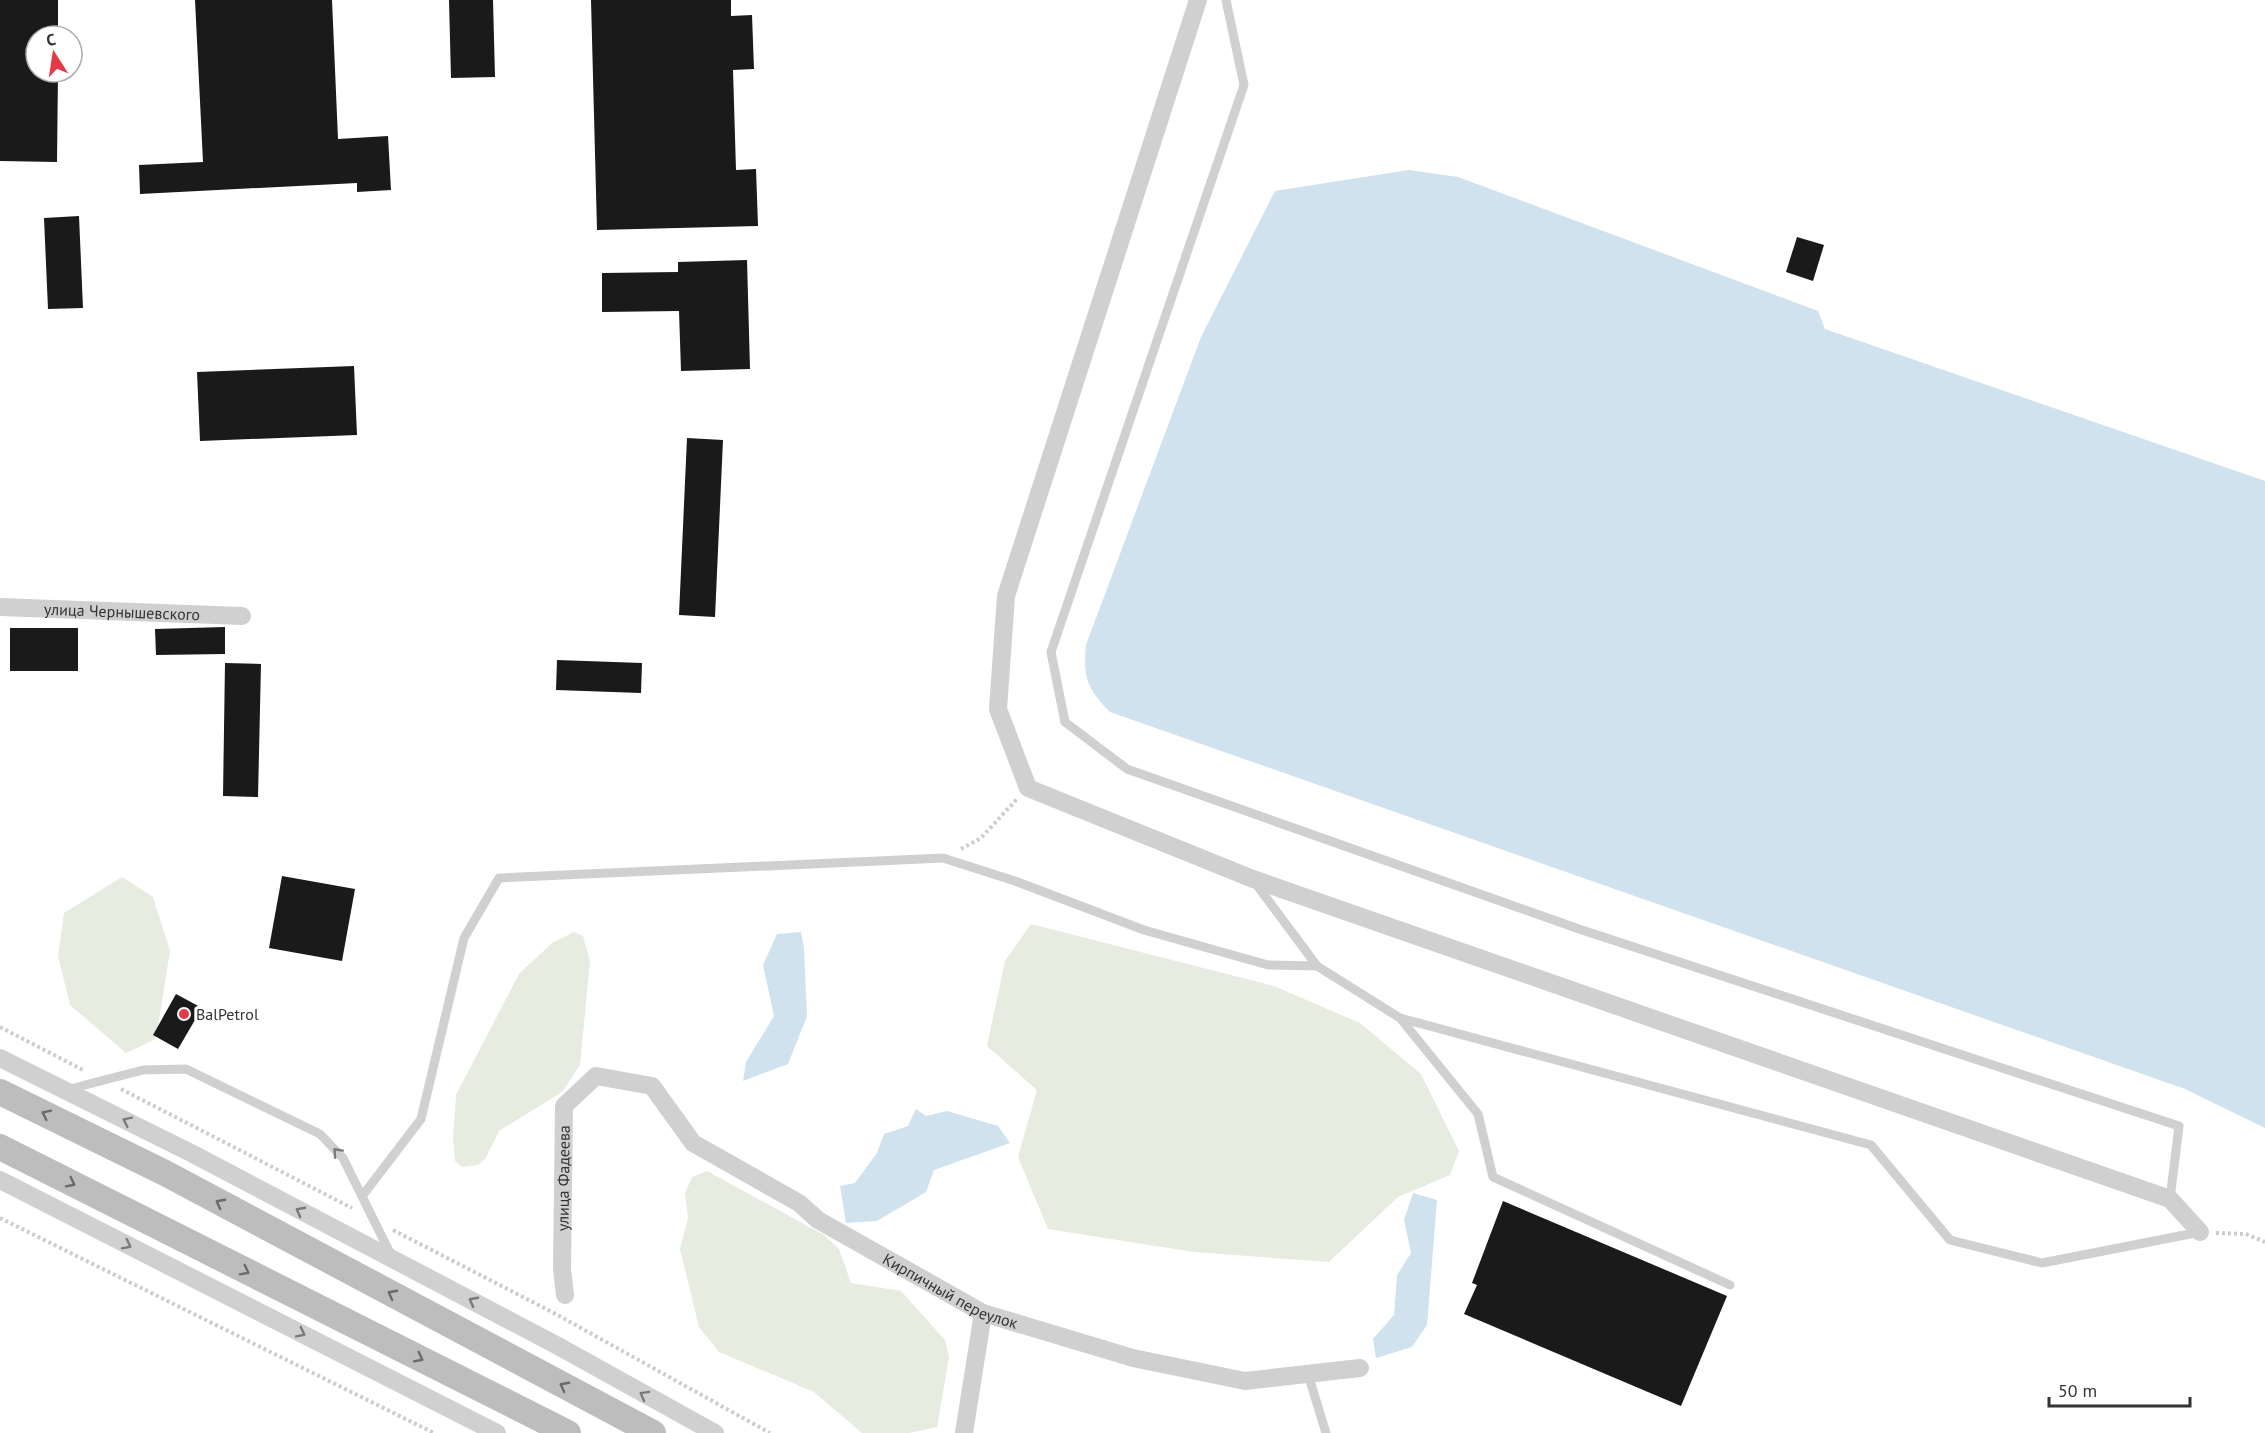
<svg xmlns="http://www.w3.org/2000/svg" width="2265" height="1433" viewBox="0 0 2265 1433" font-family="'PT Sans',sans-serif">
  <rect width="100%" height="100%" fill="#fff"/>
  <g fill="#e6ecdf">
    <polygon points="122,877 153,897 170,951 156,1039 126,1053 70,1005 58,956 64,913"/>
    <polygon points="1031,924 1274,986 1360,1023 1421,1074 1459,1151 1450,1175 1398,1197 1329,1262 1194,1252 1048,1229 1018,1157 1037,1090 987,1046 1005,961"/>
    <polygon points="574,932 583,936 590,961 580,1065 562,1092 499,1131 485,1159 478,1165 462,1167 455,1161 453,1137 456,1095 519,974 552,943"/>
    <polygon points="707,1171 824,1235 839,1249 851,1283 901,1291 945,1340 949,1357 937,1427 909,1433 862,1433 814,1392 719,1352 699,1327 680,1249 688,1218 685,1193 692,1177"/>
  </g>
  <g fill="#cfe2ee">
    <path d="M1409 170 1458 177 1818 311 1825 329 2265 481V1128L2185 1089 1110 712C1087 688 1083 678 1086 645L1201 337 1275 191Z"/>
    <polygon points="801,932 804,949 807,1016 788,1064 743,1081 746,1062 774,1016 763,965 777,934"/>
    <polygon points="916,1109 926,1116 947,1111 998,1126 1010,1143 934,1170 926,1192 877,1221 846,1223 840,1186 855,1183 877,1153 884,1134 908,1126"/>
    <polygon points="1413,1193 1437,1200 1427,1325 1412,1347 1376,1358 1373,1339 1394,1315 1397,1275 1411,1253 1404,1220"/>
  </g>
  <g fill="#1a1a1a">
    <polygon points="0,0 58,0 58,36 36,36 36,72 58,72 57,162 0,161"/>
    <polygon points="195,0 332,0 338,139 388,136 391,190 357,192 357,183 140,194 139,165 203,162"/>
    <polygon points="449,0 493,0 495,77 451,78"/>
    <polygon points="591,0 731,0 731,16 752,15 754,69 733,70 736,170 756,169 758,226 597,230"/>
    <polygon points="79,216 83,308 48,309 44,218"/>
    <polygon points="1797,237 1824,245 1813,281 1786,272"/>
    <polygon points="747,260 750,369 681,371 679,311 602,312 602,273 678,272 678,262"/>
    <polygon points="354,366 357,435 200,441 197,372"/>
    <polygon points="687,438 723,440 715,617 679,615"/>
    <polygon points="225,627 225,654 156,655 155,629"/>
    <rect x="10" y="628" width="68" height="43"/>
    <polygon points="557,660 642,663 641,693 556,690"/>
    <polygon points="225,663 261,664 258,797 223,796"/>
    <polygon points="282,876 355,889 342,961 269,948"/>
    <polygon points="176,994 202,1008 178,1049 153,1035"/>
    <polygon points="1503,1201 1727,1296 1681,1406 1464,1314 1477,1285 1472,1283"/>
  </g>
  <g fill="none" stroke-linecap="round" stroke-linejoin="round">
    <g stroke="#cdcdcd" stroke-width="4" stroke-dasharray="3 3" stroke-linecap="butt">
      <polyline points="961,849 981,838 1017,799"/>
      <polyline points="0,1027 85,1071"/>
      <polyline points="121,1089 352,1208"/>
      <polyline points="0,1218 434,1433"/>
      <polyline points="393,1230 554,1313 770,1433"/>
      <polyline points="2216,1233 2246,1234 2265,1242"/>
    </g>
    <g stroke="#d0d0d0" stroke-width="9">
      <polyline points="1226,0 1244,85 1051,652 1065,722 1127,769 1579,929 2179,1126 2170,1199"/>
      <polyline points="1256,884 1317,966 1400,1018 1478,1114 1493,1177 1730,1285"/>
      <polyline points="1400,1018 1871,1145 1950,1240 2042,1263 2200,1232"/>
      <polyline points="66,1090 143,1070 186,1069 320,1134 343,1158 392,1257"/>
      <polyline points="363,1195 421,1119 464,938 499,878 943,858 1015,881 1144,930 1268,965 1317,966"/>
      <polyline points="1308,1374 1326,1433"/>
    </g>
    <g stroke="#d0d0d0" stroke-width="18">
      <polyline points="1198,0 1006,596 998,709 1028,788 1253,879 2170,1199 2200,1232"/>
      <path id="s1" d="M0 607 242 616"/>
      <polyline points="0,1058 193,1154 558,1346 715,1433"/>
      <polyline points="0,1180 497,1433"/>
      <path id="s2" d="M565 1295 562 1269 564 1106 596 1076 652 1086 693 1143 799 1203 818 1220 983 1313 1133 1358 1245 1381 1360 1368"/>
      <polyline points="964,1433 983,1313"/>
    </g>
    <g stroke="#bdbdbd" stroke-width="26">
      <polyline points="0,1092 165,1173 653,1433"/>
      <polyline points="0,1147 568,1433"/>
    </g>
  </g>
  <defs><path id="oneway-chevron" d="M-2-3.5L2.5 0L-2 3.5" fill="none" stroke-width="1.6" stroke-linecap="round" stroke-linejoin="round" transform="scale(1.5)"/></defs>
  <g stroke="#6a6a6a">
    <use href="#oneway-chevron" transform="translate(46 1114) rotate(-154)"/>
    <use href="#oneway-chevron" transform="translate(71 1183) rotate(27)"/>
    <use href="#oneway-chevron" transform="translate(220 1203) rotate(-152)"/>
    <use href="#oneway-chevron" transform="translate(245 1271) rotate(27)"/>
    <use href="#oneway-chevron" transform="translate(392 1294) rotate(-152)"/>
    <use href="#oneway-chevron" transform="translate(419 1358) rotate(27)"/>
    <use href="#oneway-chevron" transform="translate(564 1386) rotate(-152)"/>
  </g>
  <g stroke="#7a7a7a">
    <use href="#oneway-chevron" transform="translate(127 1121) rotate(-154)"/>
    <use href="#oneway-chevron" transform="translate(337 1152) rotate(-133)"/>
    <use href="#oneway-chevron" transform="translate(300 1211) rotate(-152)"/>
    <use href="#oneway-chevron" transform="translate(127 1245) rotate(27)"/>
    <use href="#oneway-chevron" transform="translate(473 1301) rotate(-152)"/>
    <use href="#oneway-chevron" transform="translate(301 1333) rotate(27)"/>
    <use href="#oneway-chevron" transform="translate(644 1395) rotate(-151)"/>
  </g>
  <circle fill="#e63946" stroke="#fff" stroke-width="2" cx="184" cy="1014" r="6"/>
  <g text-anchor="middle" stroke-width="6" stroke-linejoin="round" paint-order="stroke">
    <g font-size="16" fill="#333" stroke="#fff">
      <text dy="6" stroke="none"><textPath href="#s1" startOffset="122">улица Чернышевского</textPath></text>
      <text dy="6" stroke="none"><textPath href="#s2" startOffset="117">улица Фадеева</textPath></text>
      <text dy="6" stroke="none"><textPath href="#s2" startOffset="658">Кирпичный переулок</textPath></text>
    </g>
    <g font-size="16" fill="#333" stroke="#fff" text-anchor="start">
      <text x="196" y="1020">BalPetrol</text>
    </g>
  </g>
  <g transform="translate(54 54) rotate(348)"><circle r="28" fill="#ffffff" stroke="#adadad" stroke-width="1.5"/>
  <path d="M0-4.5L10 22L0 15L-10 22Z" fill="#e63946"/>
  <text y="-9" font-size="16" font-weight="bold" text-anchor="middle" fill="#333333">С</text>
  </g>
  <path d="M2049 1397v9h141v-9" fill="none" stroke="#333333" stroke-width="3"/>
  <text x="2058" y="1397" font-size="18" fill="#333333" stroke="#ffffff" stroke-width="4.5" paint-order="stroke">50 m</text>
</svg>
